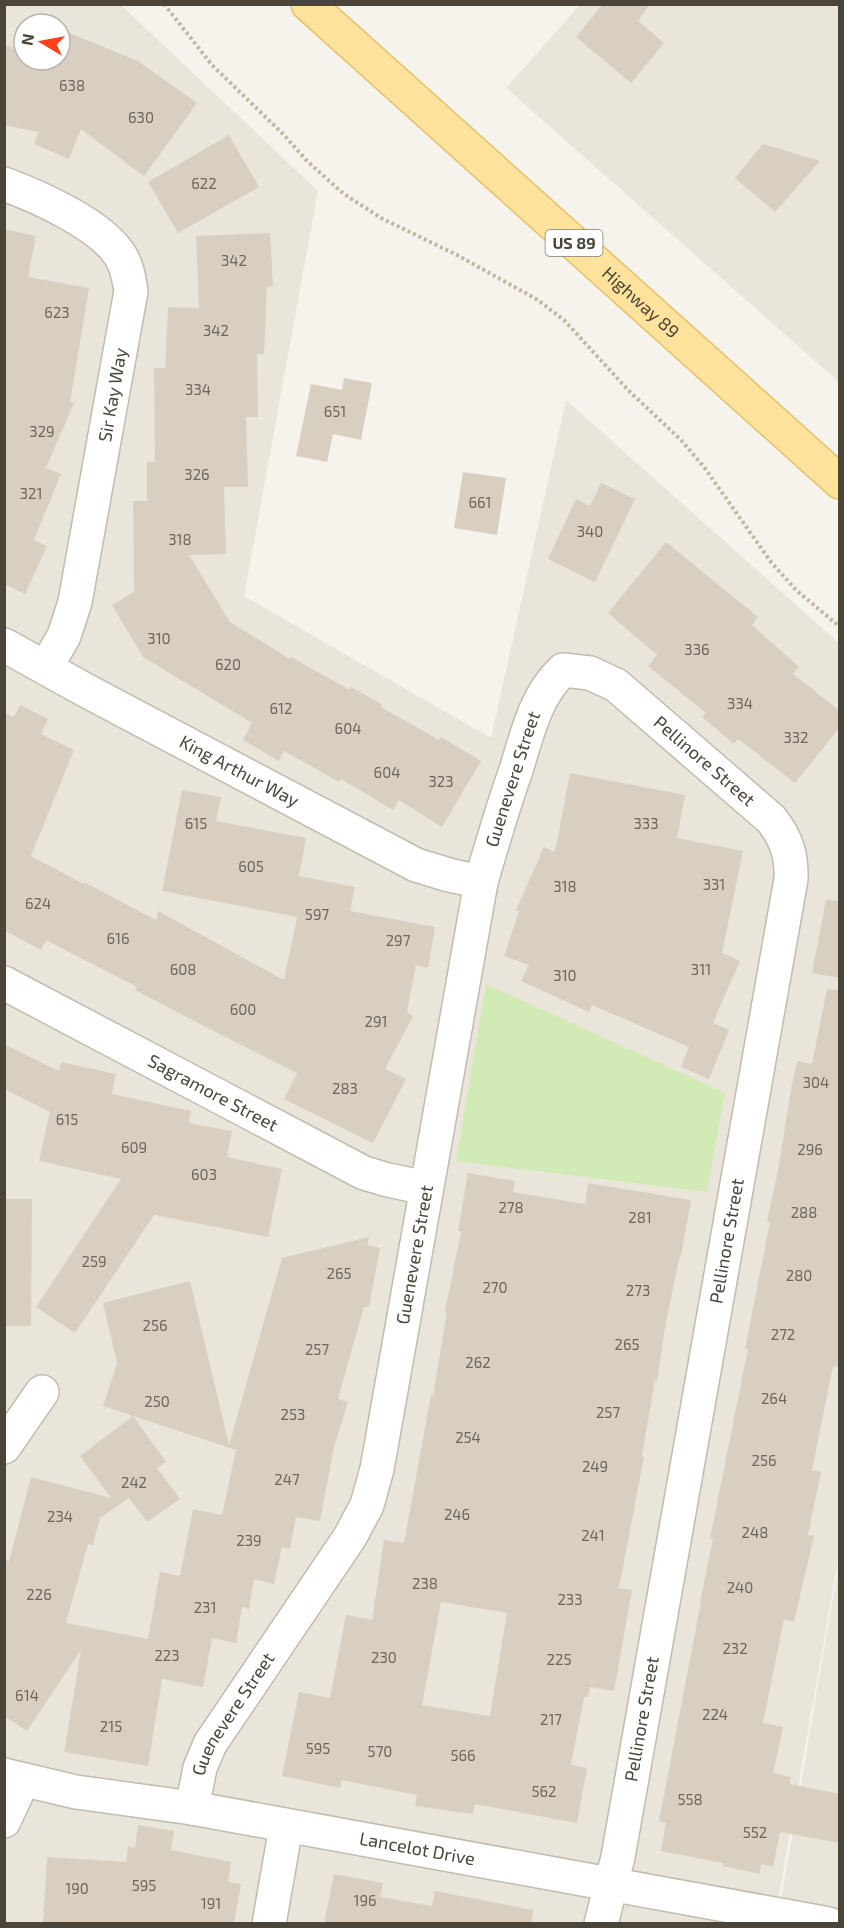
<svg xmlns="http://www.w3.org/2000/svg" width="844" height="1928" viewBox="0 0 844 1928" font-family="'Exo 2',sans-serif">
  <rect width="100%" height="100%" fill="#f6f3ec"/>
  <g fill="#eae5da" fill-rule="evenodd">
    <path d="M5 5H121L318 191 244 596 491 738 566 400 839 643V1555L774 1923 5 1924ZM24 24H60V60H24Z"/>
    <polygon points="580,5 839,5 839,382 506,88"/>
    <polygon points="839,1563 839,1923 777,1923"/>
  </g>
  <polygon fill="#d2eab5" points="486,984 725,1093 707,1192 456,1161"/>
  <g fill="#d8cfc1" fill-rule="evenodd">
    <polygon points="603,4 650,4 638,21 664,43 631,83 576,37"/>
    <polygon points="67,32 138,61 197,103 144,176 81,129 69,159 34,144 39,132 4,125 4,45 24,50 24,60 60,60 60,50"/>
    <polygon points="229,135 259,187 178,233 148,182"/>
    <polygon points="763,144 820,161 775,212 735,178"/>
    <polygon points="4,229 36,236 28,277 89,288 70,402 74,403 46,468 61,474 34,540 47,546 25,594 4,584"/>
    <polygon points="270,233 273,286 267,287 264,354 257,354 258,417 246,417 248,487 224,487 226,554 189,555 230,622 290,659 291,657 350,690 351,687 382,704 381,707 439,740 441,737 481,761 442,827 399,800 393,810 341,779 339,782 284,751 279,761 243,740 252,723 143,657 112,605 134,592 133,501 147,501 147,462 155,462 154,368 165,368 168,307 199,308 196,236"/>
    <polygon points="344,378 372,383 361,440 333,434 327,462 296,456 311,384 342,390"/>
    <polygon points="463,472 506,478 497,535 454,528"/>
    <polygon points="601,483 635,499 595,582 548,559 576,499 590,506"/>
    <polygon points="666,542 758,617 752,625 799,667 793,674 840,711 840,727 795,783 738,739 734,744 702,717 706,713 648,666 657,655 608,613"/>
    <polygon points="20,705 48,719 41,734 74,750 31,856 84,884 84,882 156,920 158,911 284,980 297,917 162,891 182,790 221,797 216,821 306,838 299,876 355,887 350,911 435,927 428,968 416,965 407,1012 413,1016 385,1069 406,1079 373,1143 284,1099 297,1073 194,1021 135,990 137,987 46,940 41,950 4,930 4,713 14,717"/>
    <polygon points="570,773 685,795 677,838 743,851 722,953 740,961 713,1023 729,1030 709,1079 681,1067 689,1047 592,1005 589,1012 521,981 529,965 504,956 519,911 516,910 544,847 555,852"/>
    <polygon points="826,900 840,901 840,978 812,973"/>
    <polygon points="827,989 840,990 840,1367 833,1366 812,1470 821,1472 808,1535 814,1536 794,1622 784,1619 763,1723 783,1727 773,1773 791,1777 790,1784 840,1794 840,1843 780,1832 773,1867 761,1864 760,1874 723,1866 723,1863 661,1851 666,1823 659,1821 701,1602 700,1602 713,1539 710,1539 748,1349 745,1349 770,1222 767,1221 778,1170 791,1090 797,1061 812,1064"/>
    <polygon points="4,1044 59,1071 61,1062 116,1074 112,1094 191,1111 188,1123 232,1131 227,1157 282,1169 268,1237 154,1215 75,1333 36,1307 121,1179 39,1161 50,1112 4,1089"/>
    <path d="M468 1173 515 1181 513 1192 585 1204 588 1183 691 1200 681 1256 680 1255 666 1322 657 1381 655 1380 642 1456 644 1457 619 1588 632 1590 614 1691 590 1687 588 1697H584L571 1765 587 1768 577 1823 475 1804 473 1814 415 1806 417 1795 341 1780 340 1788 282 1776 299 1692 330 1698 346 1615 372 1620 384 1540 404 1543 431 1395 433 1396 447 1312H445L461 1232 458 1231ZM441 1602 507 1613 490 1716 422 1705Z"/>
    <polygon points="4,1199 32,1199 31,1326 5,1326"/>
    <polygon points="369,1237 367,1245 380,1248 369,1307 364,1307 338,1399 348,1402 334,1447 320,1521 296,1517 290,1549 282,1547 274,1584 254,1579 249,1609 242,1607 236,1643 212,1638 203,1687 162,1679 148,1766 64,1752 81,1650 27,1731 4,1716 4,1559 9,1561 31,1477 111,1498 80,1456 133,1416 166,1462 157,1468 180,1499 147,1522 129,1498 100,1518 93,1545 88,1544 66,1623 148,1639 160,1572 180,1576 193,1509 222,1515 236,1450 103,1406 117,1363 103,1303 190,1281 229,1445 282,1258"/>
    <polygon points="138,1825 174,1831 171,1850 231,1862 228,1882 241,1884 234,1923 43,1923 47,1857 126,1862 128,1846 135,1848"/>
    <polygon points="334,1874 383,1883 380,1897 432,1906 435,1891 533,1910 532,1923 324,1923"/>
  </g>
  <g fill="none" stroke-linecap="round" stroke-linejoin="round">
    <defs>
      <g id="minor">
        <path d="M4 184C39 197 100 224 120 255 127 266 129 278 131 291L75 602 64 636 46 667"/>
        <path id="s1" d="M4 645 87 691 416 865 449 875 481 882"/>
        <path id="s2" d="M4 983 364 1173 388 1180 426 1188"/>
        <polyline points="4,1447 42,1392"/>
        <path id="s3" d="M4 1775 76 1792 192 1808 829 1924"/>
        <path id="s4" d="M192 1808 200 1768 210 1744 350 1537 367 1505 377 1469 481 882C492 844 503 807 516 770 527 735 535 696 563 670L590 673 616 685 771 819C786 838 792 855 791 879L618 1857 601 1924"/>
        <polyline points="4,1821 23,1780"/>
        <polyline points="269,1924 286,1827"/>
      </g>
      <g id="major">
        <path id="s5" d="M308 4 840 482"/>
      </g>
    </defs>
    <use href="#minor" stroke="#c2bbae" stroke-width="36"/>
    <use href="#major" stroke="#e6c16a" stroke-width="36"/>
    <polyline stroke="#c4b79f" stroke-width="4" stroke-dasharray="3 3" stroke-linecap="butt" points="164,4 212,65 283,134 308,162 344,194 381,218 457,255 538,300 565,321 628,390 681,440 704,467 771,562 796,590 840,627"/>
    <use href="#minor" stroke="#fff" stroke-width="33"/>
    <use href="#major" stroke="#ffe39c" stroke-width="33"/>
  </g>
  <g text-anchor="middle" stroke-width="4.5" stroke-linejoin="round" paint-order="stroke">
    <g font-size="15" fill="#6e675b">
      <text x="72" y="91">638</text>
      <text x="141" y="123">630</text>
      <text x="204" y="189">622</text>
      <text x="234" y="266">342</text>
      <text x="57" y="318">623</text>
      <text x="216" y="336">342</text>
      <text x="198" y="395">334</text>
      <text x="335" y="417">651</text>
      <text x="42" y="437">329</text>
      <text x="197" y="480">326</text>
      <text x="31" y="499">321</text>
      <text x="480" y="508">661</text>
      <text x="590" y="537">340</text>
      <text x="180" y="545">318</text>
      <text x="159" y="644">310</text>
      <text x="697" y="655">336</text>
      <text x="228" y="670">620</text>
      <text x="740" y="709">334</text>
      <text x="281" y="714">612</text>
      <text x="348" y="734">604</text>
      <text x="796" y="743">332</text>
      <text x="387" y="778">604</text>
      <text x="441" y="787">323</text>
      <text x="196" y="829">615</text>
      <text x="646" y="829">333</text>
      <text x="251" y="872">605</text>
      <text x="714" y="890">331</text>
      <text x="565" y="892">318</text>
      <text x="38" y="909">624</text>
      <text x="317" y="920">597</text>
      <text x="118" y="944">616</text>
      <text x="398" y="946">297</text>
      <text x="183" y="975">608</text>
      <text x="701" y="975">311</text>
      <text x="565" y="981">310</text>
      <text x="243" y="1015">600</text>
      <text x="376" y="1027">291</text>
      <text x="816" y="1088">304</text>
      <text x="345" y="1094">283</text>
      <text x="67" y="1125">615</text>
      <text x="134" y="1153">609</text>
      <text x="810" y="1155">296</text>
      <text x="204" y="1180">603</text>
      <text x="511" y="1213">278</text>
      <text x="804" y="1218">288</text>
      <text x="640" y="1223">281</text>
      <text x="94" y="1267">259</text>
      <text x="339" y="1279">265</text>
      <text x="799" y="1281">280</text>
      <text x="495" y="1293">270</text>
      <text x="638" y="1296">273</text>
      <text x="155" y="1331">256</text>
      <text x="783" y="1340">272</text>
      <text x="627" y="1350">265</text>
      <text x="317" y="1355">257</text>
      <text x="478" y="1368">262</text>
      <text x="774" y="1404">264</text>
      <text x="157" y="1407">250</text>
      <text x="608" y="1418">257</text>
      <text x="293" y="1420">253</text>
      <text x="468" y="1443">254</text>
      <text x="764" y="1466">256</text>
      <text x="595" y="1472">249</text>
      <text x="287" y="1485">247</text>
      <text x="134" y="1488">242</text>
      <text x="457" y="1520">246</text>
      <text x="60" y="1522">234</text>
      <text x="755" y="1538">248</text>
      <text x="593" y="1541">241</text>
      <text x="249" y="1546">239</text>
      <text x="425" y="1589">238</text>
      <text x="740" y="1593">240</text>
      <text x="39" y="1600">226</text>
      <text x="570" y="1605">233</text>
      <text x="205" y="1613">231</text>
      <text x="735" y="1654">232</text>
      <text x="167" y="1661">223</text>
      <text x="384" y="1663">230</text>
      <text x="559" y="1665">225</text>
      <text x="27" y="1701">614</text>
      <text x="715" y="1720">224</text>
      <text x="551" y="1725">217</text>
      <text x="111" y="1732">215</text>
      <text x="318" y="1754">595</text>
      <text x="380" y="1757">570</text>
      <text x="463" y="1761">566</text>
      <text x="544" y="1797">562</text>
      <text x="690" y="1805">558</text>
      <text x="755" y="1838">552</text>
      <text x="144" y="1891">595</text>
      <text x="77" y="1894">190</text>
      <text x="365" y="1906">196</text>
      <text x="211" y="1909">191</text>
    </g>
    <rect fill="#fff" stroke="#817c74" stroke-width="1.5" x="545.5" y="230" width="57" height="26" rx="4.5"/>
    <g font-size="16" font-weight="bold" fill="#4b4439">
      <text x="574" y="249">US 89</text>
    </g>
    <g font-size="18" fill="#4b4439" stroke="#fff">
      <text dy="6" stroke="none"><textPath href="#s5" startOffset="447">Highway 89</textPath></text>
      <text transform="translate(113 395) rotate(-80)" y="6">Sir Kay Way</text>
      <text dy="6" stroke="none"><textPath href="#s4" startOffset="1388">Pellinore Street</textPath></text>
      <text dy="6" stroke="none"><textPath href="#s1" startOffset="267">King Arthur Way</textPath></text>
      <text dy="6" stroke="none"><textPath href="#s4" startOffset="1094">Guenevere Street</textPath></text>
      <text dy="6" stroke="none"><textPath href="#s2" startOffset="236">Sagramore Street</textPath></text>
      <text transform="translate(727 1241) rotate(-80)" y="6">Pellinore Street</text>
      <text dy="6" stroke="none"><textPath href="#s4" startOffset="608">Guenevere Street</textPath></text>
      <text dy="6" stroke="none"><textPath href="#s4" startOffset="104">Guenevere Street</textPath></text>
      <text transform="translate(642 1719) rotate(-80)" y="6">Pellinore Street</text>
      <text dy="6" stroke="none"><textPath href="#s3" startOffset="420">Lancelot Drive</textPath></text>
    </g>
  </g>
  <rect width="844" height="1928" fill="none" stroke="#4b4439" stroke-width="12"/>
  <g transform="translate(42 42) rotate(280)"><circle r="28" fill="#ffffff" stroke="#b7b4b0" stroke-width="1.5"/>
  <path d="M0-4.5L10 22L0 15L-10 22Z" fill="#fc3f1d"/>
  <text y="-9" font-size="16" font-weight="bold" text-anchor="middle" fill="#4b4439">N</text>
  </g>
</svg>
